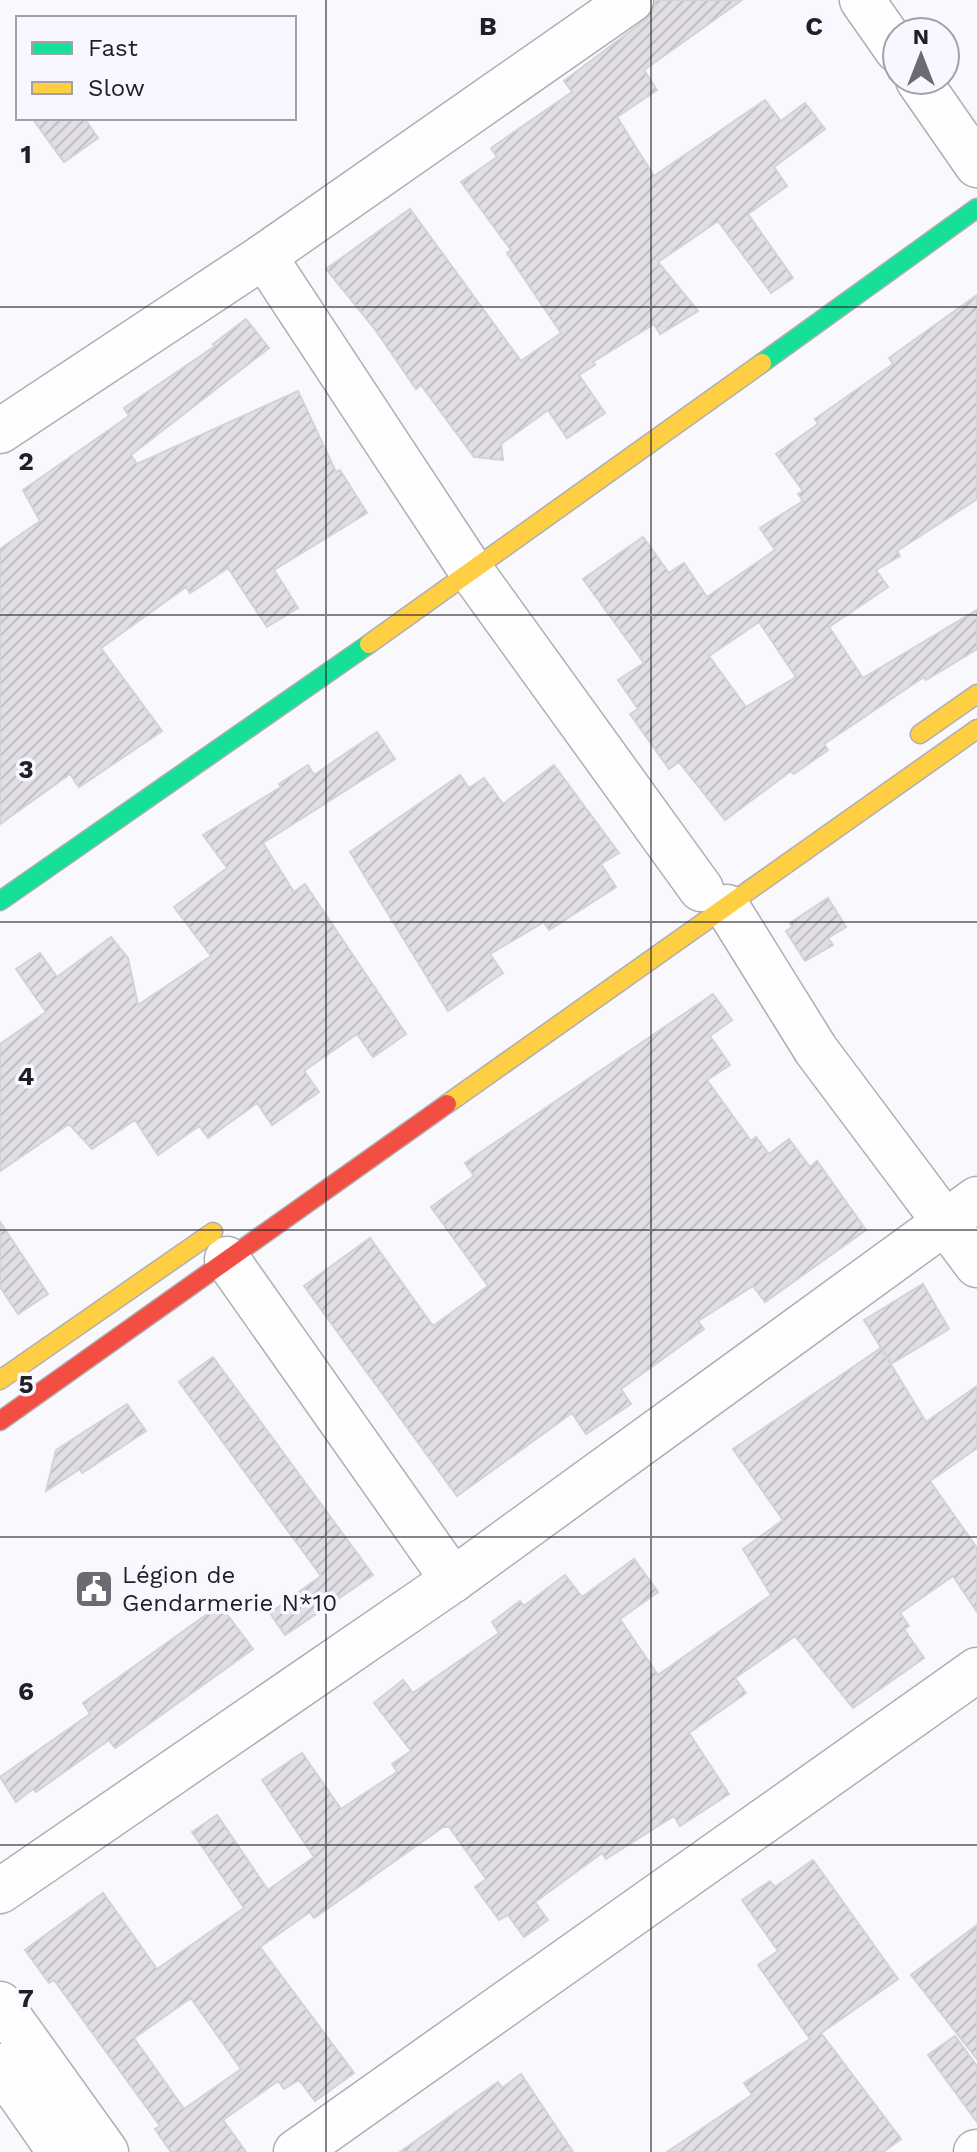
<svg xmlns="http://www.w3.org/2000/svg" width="977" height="2152" viewBox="0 0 977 2152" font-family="'Work Sans',sans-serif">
  <defs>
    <pattern id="building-hatch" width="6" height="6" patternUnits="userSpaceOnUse" patternTransform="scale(2)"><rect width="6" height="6" fill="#e1dfe5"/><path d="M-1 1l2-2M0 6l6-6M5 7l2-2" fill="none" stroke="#c1bfc4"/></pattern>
  </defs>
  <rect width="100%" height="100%" fill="#f9f8fc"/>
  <g fill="url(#building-hatch)" stroke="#d3d2d7" stroke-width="2" fill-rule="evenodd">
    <polygon points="656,0 742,0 644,70 657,90 617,117 654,176 765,100 781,121 805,103 825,129 774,167 787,186 748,214 793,278 771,293 718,221 658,262 698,311 660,334 654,324 593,362 595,365 579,375 605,413 567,438 548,410 501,444 503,460 474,457 421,385 416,389 374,328 326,269 410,209 521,361 561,333 507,253 511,250 461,182 497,157 491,148 572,92 564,81 645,20 653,11"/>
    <polygon points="32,118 84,118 98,138 64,162"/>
    <path d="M977 295V499L897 551 900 556 876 570 888 587 829 627 863 678 977 610V649L926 680 924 677 824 744 828 750 794 774 791 771 725 820 679 762 669 769 630 714 638 709 618 680 644 663 583 579 643 537 669 573 684 563 707 597 775 550 760 528 803 501 798 494 803 491 776 454 818 424 815 419 893 364 889 358ZM759 622 796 677 746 707 709 656Z"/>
    <polygon points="246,319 269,348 131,455 137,464 298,391 336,472 340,470 367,513 274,570 298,608 267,627 228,568 190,593 186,587 101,648 162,731 79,787 70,774 0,824 0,549 40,521 23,490 129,416 124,408 215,346 213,344"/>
    <polygon points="377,732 395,759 263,843 294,892 305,884 406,1034 373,1057 357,1034 304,1071 319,1092 272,1125 257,1103 208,1138 199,1126 158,1155 135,1120 92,1149 69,1124 0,1171 0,1044 46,1012 16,969 40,953 57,977 111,937 128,958 138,1005 211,956 174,907 227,868 203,835 281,787 279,784 308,765 314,775"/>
    <polygon points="554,765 619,853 601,864 616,887 549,930 544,922 490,954 503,973 448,1011 350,852 460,775 469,788 484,778 503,804"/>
    <polygon points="828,898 846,927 828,938 833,945 805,961 786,931 792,927 790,923"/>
    <polygon points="713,994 732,1020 710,1036 730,1065 707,1080 751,1141 756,1137 769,1154 789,1139 810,1167 817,1161 866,1230 765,1302 753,1286 698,1321 704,1329 621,1389 631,1404 586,1434 572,1413 457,1496 304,1286 370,1238 433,1326 488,1286 431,1207 474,1176 465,1163"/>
    <polygon points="0,1222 48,1294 18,1314 0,1287"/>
    <polygon points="923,1284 949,1329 891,1364 864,1320"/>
    <path d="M881 1348 926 1422 977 1386V1448L930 1481 977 1548V1612L953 1576 900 1613 909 1626 904 1629 924 1658 853 1708 795 1636 735 1678 746 1693 689 1733 729 1794 680 1826 674 1816 606 1859 602 1853 535 1902 548 1920 524 1937 508 1915 499 1920 475 1887 486 1879 449 1827H443L314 1918 310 1912 260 1947 354 2073 315 2101 299 2080 284 2089 278 2081 223 2120 246 2152H171L155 2129 160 2126 54 1980 49 1983 25 1950 103 1893 157 1969 244 1908 192 1832 217 1815 268 1890 314 1857 262 1780 302 1753 341 1809 397 1772 392 1764 411 1751 374 1703 403 1680 413 1693 499 1633 492 1622 520 1601 524 1606 565 1575 582 1597 634 1559 658 1592 620 1619 658 1675 771 1595 743 1549 783 1520 733 1449ZM191 1998 241 2069 184 2109 134 2038Z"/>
    <polygon points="213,1357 373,1575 285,1635 270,1613 321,1576 179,1382"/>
    <polygon points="127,1404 146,1431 82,1473 80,1469 46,1491 56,1450"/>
    <polygon points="220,1605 253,1649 115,1748 109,1740 36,1792 33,1789 16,1802 0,1777 90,1714 83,1703"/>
    <polygon points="813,1860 898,1979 821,2033 901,2139 883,2152 667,2152 752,2095 744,2083 810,2039 758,1965 778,1951 742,1900 770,1881 775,1887"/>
    <polygon points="977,1925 977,2059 911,1975"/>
    <polygon points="955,2036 977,2066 977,2122 928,2055"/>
    <polygon points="521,2074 573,2152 400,2152 498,2082 502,2088"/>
  </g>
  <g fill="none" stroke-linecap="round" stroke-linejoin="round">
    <defs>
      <g id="street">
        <polyline points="862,0 897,50"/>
        <polyline points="918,80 977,165"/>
        <polyline points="264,256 472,572 701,889"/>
        <polyline points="0,431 264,256 631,0"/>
        <polyline points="727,907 816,1050 977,1265"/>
        <polyline points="227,1259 453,1580"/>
        <polyline points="0,1891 453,1580 977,1199"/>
        <polyline points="0,2004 106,2152"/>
        <polyline points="0,2066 60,2152"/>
        <polyline points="296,2152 977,1670"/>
        <polyline points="976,2152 977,2152"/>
      </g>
      <g id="fast">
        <polyline points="762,363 977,208"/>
        <polyline points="0,901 369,644"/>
      </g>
      <g id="slow">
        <polyline points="369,644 762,363"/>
        <polyline points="920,734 977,694"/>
        <polyline points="447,1104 977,729"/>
        <polyline points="0,1380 213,1232"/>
      </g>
      <polyline id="jam" points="0,1421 447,1104"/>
    </defs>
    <use href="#street" stroke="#afaeb3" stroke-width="47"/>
    <use href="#fast" stroke="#afaeb3" stroke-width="21"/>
    <use href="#slow" stroke="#afaeb3" stroke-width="21"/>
    <use href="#jam" stroke="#afaeb3" stroke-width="21"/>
    <use href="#street" stroke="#fefeff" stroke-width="44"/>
    <use href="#fast" stroke="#16e098" stroke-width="18"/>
    <use href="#slow" stroke="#ffcf43" stroke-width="18"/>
    <use href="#jam" stroke="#f24e42" stroke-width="18"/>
  </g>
  <path fill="none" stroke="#211f26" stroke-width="2" stroke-opacity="0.55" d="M326 0V2152M651 0V2152M0 307H977M0 615H977M0 922H977M0 1230H977M0 1537H977M0 1845H977"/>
  <defs>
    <symbol id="civic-square" viewBox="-11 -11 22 22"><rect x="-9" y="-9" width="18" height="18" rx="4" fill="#6d6b71" stroke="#f8f6fe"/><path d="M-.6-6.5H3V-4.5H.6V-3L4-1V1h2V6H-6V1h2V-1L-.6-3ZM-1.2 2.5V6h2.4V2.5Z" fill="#fff"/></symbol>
  </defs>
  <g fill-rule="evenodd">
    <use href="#civic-square" x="72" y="1567" width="44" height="44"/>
  </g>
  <g text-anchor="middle" stroke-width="7" stroke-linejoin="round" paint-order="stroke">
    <g font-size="24" fill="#211f26" stroke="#f8f6fe" text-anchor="start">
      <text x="122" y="1583">Légion de<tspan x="122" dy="28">Gendarmerie N*10</tspan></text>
    </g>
  </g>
  <g font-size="26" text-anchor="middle" font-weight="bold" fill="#211f26" stroke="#f8f6fe" stroke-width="7" stroke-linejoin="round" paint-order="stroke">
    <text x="488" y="35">B</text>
    <text x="814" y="35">C</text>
    <text x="26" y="163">1</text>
    <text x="26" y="470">2</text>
    <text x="26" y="778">3</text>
    <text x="26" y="1085">4</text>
    <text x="26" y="1393">5</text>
    <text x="26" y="1700">6</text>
    <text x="26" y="2007">7</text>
  </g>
  <rect x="16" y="16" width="280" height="104" fill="#f8f6fe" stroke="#a2a0a8" stroke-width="2"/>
  <rect x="32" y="42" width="40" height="12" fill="#16e098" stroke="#a2a0a8" stroke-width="2"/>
  <text x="88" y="56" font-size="24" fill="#211f26">Fast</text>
  <rect x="32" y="82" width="40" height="12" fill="#ffcf43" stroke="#a2a0a8" stroke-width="2"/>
  <text x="88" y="96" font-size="24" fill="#211f26">Slow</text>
  <g transform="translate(921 56)"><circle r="38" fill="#f8f6fe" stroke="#a2a0a8" stroke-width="2"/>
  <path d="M0-6L14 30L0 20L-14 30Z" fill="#6d6b71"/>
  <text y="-12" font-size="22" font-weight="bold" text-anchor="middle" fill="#211f26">N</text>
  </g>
</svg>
